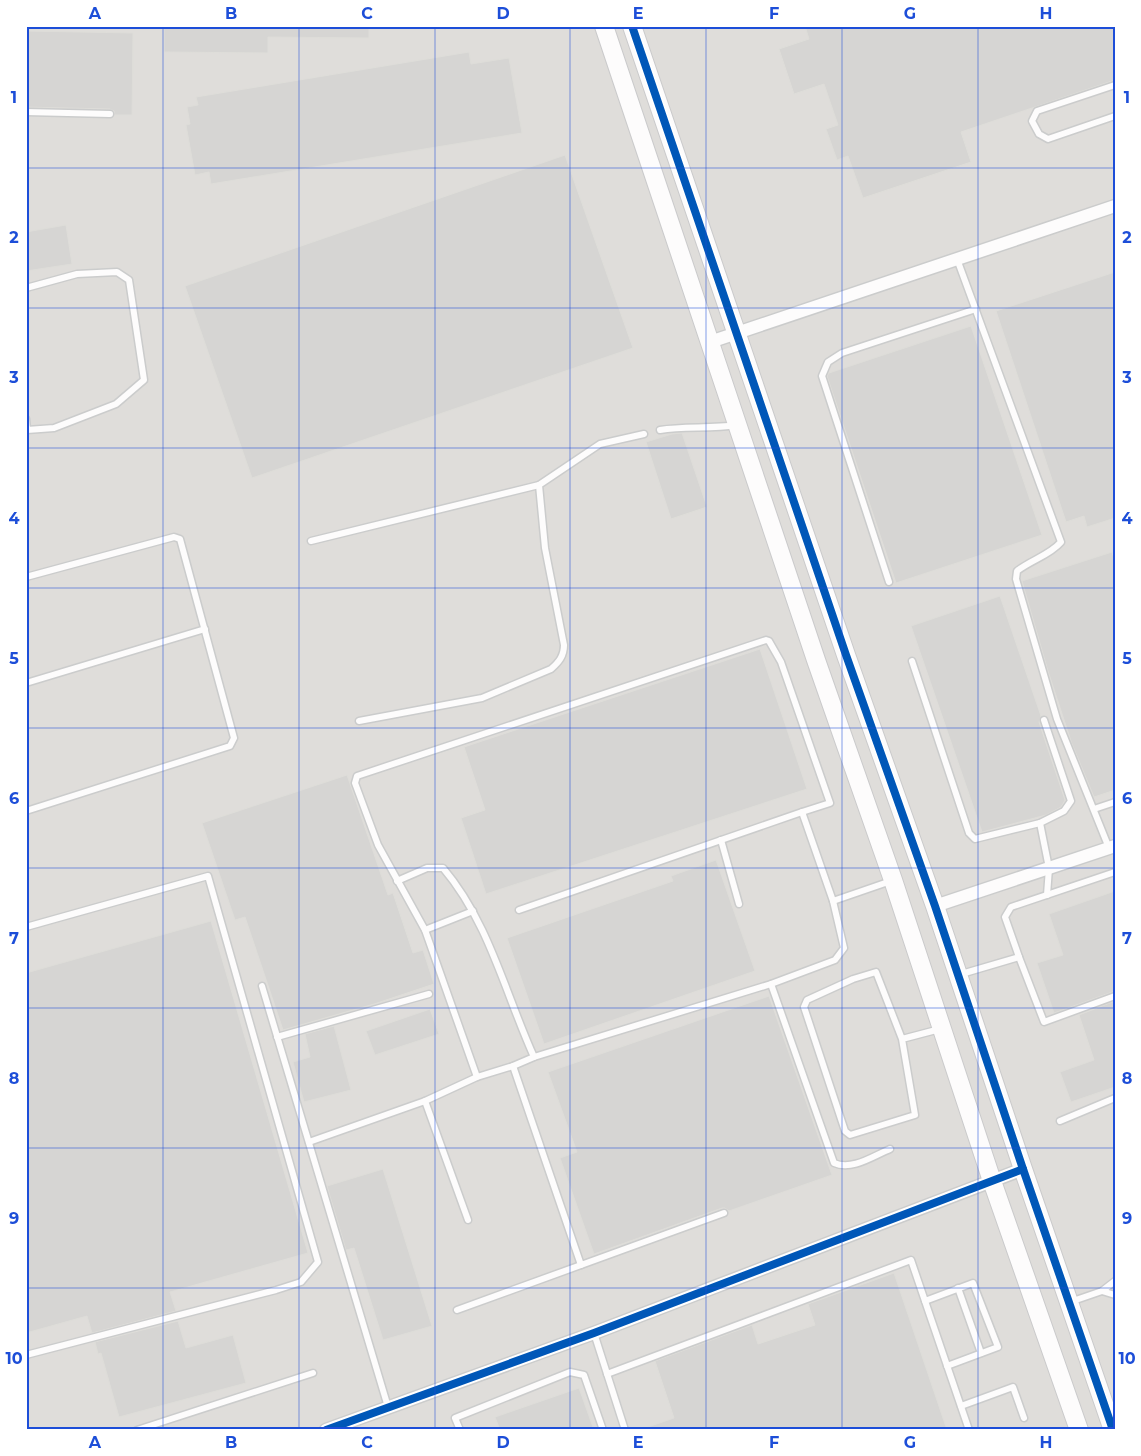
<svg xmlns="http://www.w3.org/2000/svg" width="1141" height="1456" viewBox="0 0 1141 1456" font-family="Montserrat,sans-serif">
  <rect width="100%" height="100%" fill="#efeeea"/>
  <rect fill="#dfddda" x="26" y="26" width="1089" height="1404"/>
  <g fill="#d6d5d3" stroke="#deddd9">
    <polygon points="164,26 369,26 369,38 268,37 268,53 164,52"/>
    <polygon points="805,26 1115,26 1115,80 961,132 971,162 863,198 848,156 837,160 826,129 838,125 824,84 794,94 779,49 809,39"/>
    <polygon points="26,31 133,33 132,115 115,115 114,111 110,109 26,107"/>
    <polygon points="469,52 471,64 509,58 522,133 211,184 209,172 195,175 186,125 190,124 187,107 198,105 196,97"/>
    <polygon points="565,155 633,348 252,478 185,286"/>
    <polygon points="66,225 72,264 26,271 26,232"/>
    <polygon points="1115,272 1115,518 1087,527 1084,516 1066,522 996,311"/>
    <polygon points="971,326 1042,535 896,583 827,376 829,373"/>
    <polygon points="682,433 707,507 671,519 646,442 672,434"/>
    <polygon points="1112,552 1115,562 1115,790 1094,797 1072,744 1048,671 1022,581"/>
    <polygon points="1000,596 1041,716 1039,722 1065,800 1061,807 1046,815 982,832 911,626"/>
    <polygon points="760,649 807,789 486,894 461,818 485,810 464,747"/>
    <polygon points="347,775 388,895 393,893 413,953 423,950 434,984 374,1004 283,1030 245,917 235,920 202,823"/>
    <polygon points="716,860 755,971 544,1044 507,938 673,881 671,876"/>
    <polygon points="1115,891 1115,991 1054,1013 1037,963 1063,955 1049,914"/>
    <polygon points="211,921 308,1253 170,1292 176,1311 92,1333 87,1316 26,1333 26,973"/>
    <polygon points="769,996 832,1175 729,1211 725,1208 722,1208 594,1254 560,1158 577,1152 548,1072"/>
    <polygon points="1115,1001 1115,1087 1071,1102 1060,1072 1094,1060 1079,1015"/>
    <polygon points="430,1009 439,1034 375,1055 366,1031"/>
    <polygon points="334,1026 351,1090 304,1102 293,1062 310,1057 305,1034"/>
    <polygon points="383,1169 432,1326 383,1340 354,1248 346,1250 327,1186"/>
    <polygon points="894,1273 947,1430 645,1430 645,1428 674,1418 655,1361 752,1325 758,1344 815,1325 808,1304"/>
    <polygon points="178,1321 186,1348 233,1335 246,1383 119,1417 101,1353 98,1354 95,1342"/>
    <polygon points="579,1388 594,1430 500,1430 495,1417"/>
  </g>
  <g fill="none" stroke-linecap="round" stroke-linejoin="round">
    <defs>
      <g id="lane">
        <polyline points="1115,85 1037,111 1032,121 1039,134 1048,139 1115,116"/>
        <polyline points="26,112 110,114"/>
        <path d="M957 259 1061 542C1050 555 1031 560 1017 571L1016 579 1057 719 1109 848"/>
        <polyline points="26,288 77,274 117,272 129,280 144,380 116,404 54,428 27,430 26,419"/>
        <path d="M660 430C685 426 711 429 736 425"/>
        <polyline points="311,541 539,485"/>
        <polyline points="26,577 174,537 180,539 234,738 230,746 26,811"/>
        <polyline points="889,582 822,376 828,362 842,353 976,309"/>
        <polyline points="912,661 969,833 975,839 1040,823"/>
        <polyline points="26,683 205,629"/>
        <polyline points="1044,720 1071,801 1064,811 1040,823 1049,868 1047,895"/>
        <path d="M359 721 482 698 551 669C559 662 564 656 564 645L545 548 539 485 600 444 644 434"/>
        <polyline points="1094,809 1115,802"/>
        <polyline points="721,840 739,904"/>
        <path d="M397 881 427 868H443C489 922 505 993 534 1057"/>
        <polyline points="519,910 802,812 833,901 891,881"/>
        <polyline points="26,927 208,876 318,1262 301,1282 276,1290 26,1355"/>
        <polyline points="425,930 473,911"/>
        <polyline points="1019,957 1044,1022 1115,996"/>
        <polyline points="958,975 1019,957 1005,917 1011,907 1115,872"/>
        <path d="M771 984 834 1163C852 1171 873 1156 890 1149"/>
        <polyline points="262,986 388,1407"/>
        <polyline points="277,1037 429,994"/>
        <polyline points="902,1039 915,1115 850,1135 845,1131 804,1007 807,1000 853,979 876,972 902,1039 940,1029"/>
        <polyline points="513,1066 534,1057 771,984 835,960 844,948 833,901"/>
        <polyline points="477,1077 425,930 378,845 355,783 357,776 766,640 769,641 781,662 830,803 802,812"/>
        <polyline points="425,1101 468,1220"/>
        <polyline points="1060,1121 1115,1098"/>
        <polyline points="309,1142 425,1101 477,1077 513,1066 581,1265 724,1213"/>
        <polyline points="958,1288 981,1353"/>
        <polyline points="1102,1291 1115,1295"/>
        <polyline points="925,1301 973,1283 998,1347 947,1366"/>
        <polyline points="1070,1302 1102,1291 1115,1281"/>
        <polyline points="457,1310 581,1265"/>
        <polyline points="594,1333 625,1430"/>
        <polyline points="607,1374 911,1260 969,1430"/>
        <polyline points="961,1406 1013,1387 1024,1418"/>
        <polyline points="137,1430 313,1373"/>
        <polyline points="460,1430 455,1418 570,1372 584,1375 603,1430"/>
      </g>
      <g id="street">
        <polyline points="710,342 1115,206"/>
        <polyline points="935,906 1115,846"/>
        <polyline points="326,1430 594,1333 1023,1169"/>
      </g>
      <g id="secondary">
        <polyline points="604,26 816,660 893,880 992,1181 1079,1430"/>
        <polyline points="632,26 846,655 935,906 1023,1169 1113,1430"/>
      </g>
    </defs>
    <use href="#lane" stroke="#cbcccc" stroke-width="9"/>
    <use href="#street" stroke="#cbcccc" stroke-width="15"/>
    <use href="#secondary" stroke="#cacacb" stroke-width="20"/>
    <use href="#lane" stroke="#fdfcfc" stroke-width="6"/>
    <use href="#street" stroke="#fdfcfc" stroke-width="12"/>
    <use href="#secondary" stroke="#fdfcfc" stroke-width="18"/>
    <defs>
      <g id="cycleway">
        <polyline points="632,26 846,655 935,906 1023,1169 1113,1430"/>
        <polyline points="326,1430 594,1333 1023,1169"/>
      </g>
    </defs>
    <use href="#cycleway" stroke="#fff" stroke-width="11"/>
    <use href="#cycleway" stroke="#0057b8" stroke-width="8"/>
  </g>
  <path fill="none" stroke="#1d4ed8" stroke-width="1" stroke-opacity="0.55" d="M163 26V1430M299 26V1430M435 26V1430M570 26V1430M706 26V1430M842 26V1430M978 26V1430M26 168H1115M26 308H1115M26 448H1115M26 588H1115M26 728H1115M26 868H1115M26 1008H1115M26 1148H1115M26 1288H1115"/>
  <rect width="1141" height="1456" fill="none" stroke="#ffffff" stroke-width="55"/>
  <rect x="28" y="28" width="1086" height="1400" fill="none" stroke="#1d4ed8" stroke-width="2"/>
  <g font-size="16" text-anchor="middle" font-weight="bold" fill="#1d4ed8">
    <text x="95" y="19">A</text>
    <text x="231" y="19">B</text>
    <text x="367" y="19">C</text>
    <text x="503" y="19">D</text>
    <text x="638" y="19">E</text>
    <text x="774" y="19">F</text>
    <text x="910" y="19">G</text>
    <text x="1046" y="19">H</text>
    <text x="14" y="103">1</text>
    <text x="1127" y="103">1</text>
    <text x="14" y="243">2</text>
    <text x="1127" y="243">2</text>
    <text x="14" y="383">3</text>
    <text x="1127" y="383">3</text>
    <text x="14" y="524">4</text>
    <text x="1127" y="524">4</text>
    <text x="14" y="664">5</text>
    <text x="1127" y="664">5</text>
    <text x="14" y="804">6</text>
    <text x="1127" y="804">6</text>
    <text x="14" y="944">7</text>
    <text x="1127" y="944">7</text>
    <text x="14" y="1084">8</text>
    <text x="1127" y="1084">8</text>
    <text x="14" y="1224">9</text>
    <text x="1127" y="1224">9</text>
    <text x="14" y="1364">10</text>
    <text x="1127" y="1364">10</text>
    <text x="95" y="1448">A</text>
    <text x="231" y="1448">B</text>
    <text x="367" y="1448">C</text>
    <text x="503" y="1448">D</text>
    <text x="638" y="1448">E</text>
    <text x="774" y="1448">F</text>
    <text x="910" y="1448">G</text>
    <text x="1046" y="1448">H</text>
  </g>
</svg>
